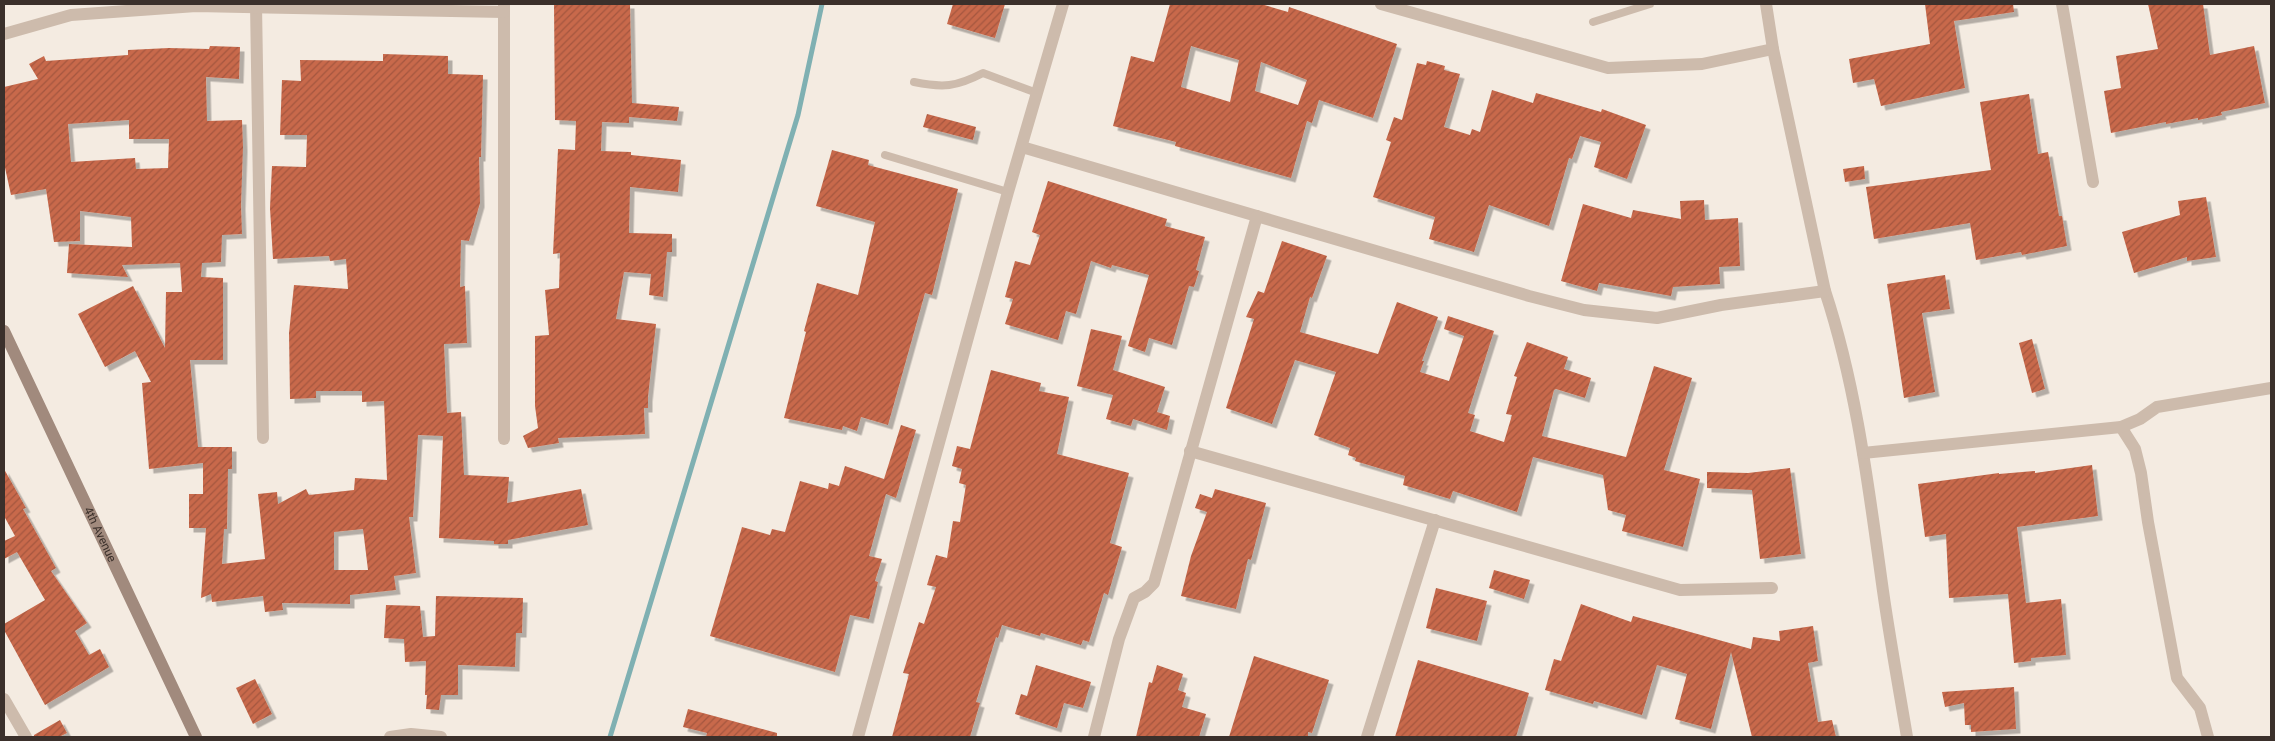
<svg xmlns="http://www.w3.org/2000/svg" width="2275" height="741" viewBox="0 0 2275 741" font-family="Roboto,sans-serif">
  <defs>
    <pattern id="building-hatch" width="6" height="6" patternUnits="userSpaceOnUse" patternTransform="scale(1.25)"><rect width="6" height="6" fill="#c8694b"/><path d="M-1 1l2-2M0 6l6-6M5 7l2-2" fill="none" stroke="#a4573f"/></pattern>
    <filter id="shadow"><feDropShadow dx="4.5" dy="4.5" stdDeviation="0" flood-color="#0004"/></filter>
  </defs>
  <rect width="100%" height="100%" fill="#f4ebe1"/>
  <g fill="none" stroke-linecap="round" stroke-linejoin="round">
    <polyline stroke="#7fb0b2" stroke-width="5" points="610,737 798,115 822,4"/>
  </g>
  <g fill="url(#building-hatch)" fill-rule="evenodd" filter="url(#shadow)">
    <polygon points="554,4 630,4 632,103 679,107 677,121 629,117 629,123 602,122 601,151 631,152 631,155 681,160 678,192 630,187 629,233 672,234 672,252 667,252 663,297 649,295 651,274 624,272 616,319 656,324 648,397 648,408 644,408 645,434 558,438 559,443 528,448 523,436 538,428 535,406 535,336 549,335 545,290 559,288 560,253 553,254 558,149 575,150 576,121 555,120"/>
    <polygon points="953,4 1005,4 995,38 947,24"/>
    <path d="M1170 4H1261L1288 12 1289 7 1397 44 1373 118 1319 100 1312 123 1307 121 1291 178 1175 146 1176 142 1113 126 1131 56 1154 62ZM1191 46 1239 60 1230 102 1181 87ZM1261 62 1307 80 1298 105 1255 91Z"/>
    <polygon points="1925,4 2013,4 2014,12 1954,21 1965,88 1881,106 1874,79 1853,83 1849,59 1930,44"/>
    <polygon points="2148,4 2203,4 2210,55 2254,46 2265,103 2221,112 2222,115 2198,120 2198,118 2166,124 2166,122 2111,133 2104,91 2121,88 2116,56 2158,49"/>
    <path d="M210 46 240 47 239 79 206 77 207 121 242 120 243 147 241 205 242 234 222 235 221 262 202 263 201 277 223 278V360H190L198 447H232V469H228L227 529H224L222 564 265 559 258 494 277 492 278 504 306 489 309 495 354 490 355 478 387 480 384 401 362 402V391H316V398L290 399 289 333 294 285 348 289 346 259 330 261 329 256 273 259 270 208 272 166 306 167 307 135H280L282 80 301 81 300 60 383 61V54L448 56V74L483 75 481 157H479L480 203 469 241 461 240 460 287 465 286 467 343 444 344 447 413 461 412 464 475 509 477 507 503 581 489 588 525 508 540V544H494V541L439 538 443 436 418 435 413 517H409L416 573 394 576 396 590 350 595V604L282 603 283 610 265 612 263 596 212 602 211 594 201 598 206 528H189V494H203V463L149 469 142 383 151 382 135 351 105 367 78 314 133 286 165 348 166 292H182L180 263 122 265 128 277 67 273 69 244 132 247 131 217 80 211V241L54 242 46 189 11 195 4 163V87L38 79 29 64 44 56 46 61 128 55V50L169 48 209 49ZM129 120V139H169L168 168 136 169 135 158 71 162 68 124ZM363 529 368 570H334V532Z"/>
    <polygon points="1427,61 1445,66 1444,70 1460,74 1444,127 1470,135 1472,129 1480,132 1492,90 1533,103 1536,93 1601,112 1602,109 1646,125 1627,179 1594,167 1601,142 1580,136 1572,159 1569,158 1549,226 1489,205 1474,252 1429,239 1435,217 1373,197 1391,142 1386,140 1394,117 1402,120 1417,63 1426,65"/>
    <polygon points="2029,94 2038,154 2048,152 2059,216 2062,216 2067,246 2022,255 2021,252 1976,260 1970,223 1874,239 1866,187 1991,170 1980,102"/>
    <polygon points="927,114 976,127 973,140 923,127"/>
    <polygon points="832,150 869,160 868,165 958,189 932,295 925,293 888,425 861,417 857,431 843,426 842,430 784,418 806,332 804,331 817,283 858,295 875,222 816,206"/>
    <polygon points="1864,166 1865,179 1845,182 1843,169"/>
    <polygon points="1048,181 1167,219 1165,226 1205,237 1196,270 1199,271 1194,287 1189,286 1172,345 1149,338 1145,352 1128,346 1149,275 1112,265 1111,268 1091,261 1076,314 1066,311 1058,340 1005,324 1013,299 1005,297 1015,261 1030,265 1040,235 1032,232"/>
    <polygon points="2206,197 2216,257 2187,261 2187,257 2134,273 2122,232 2180,215 2178,201"/>
    <polygon points="1704,200 1705,220 1738,218 1740,266 1719,267 1720,284 1673,287 1671,296 1599,283 1597,291 1561,281 1583,204 1631,218 1633,210 1681,219 1680,201"/>
    <polygon points="1282,241 1327,256 1312,298 1310,297 1300,332 1378,354 1397,302 1438,317 1422,361 1424,361 1420,372 1449,381 1464,336 1444,329 1448,316 1494,331 1468,413 1475,415 1470,431 1504,442 1512,415 1506,414 1517,377 1514,376 1527,342 1568,357 1564,369 1591,378 1585,398 1556,389 1554,390 1542,436 1626,457 1654,366 1692,378 1664,470 1700,479 1683,547 1622,531 1626,515 1608,510 1603,475 1533,457 1517,512 1453,491 1450,499 1403,485 1405,476 1355,461 1356,458 1348,455 1350,448 1314,435 1336,372 1295,360 1272,424 1226,408 1254,319 1246,317 1258,291 1264,293"/>
    <polygon points="1945,275 1950,309 1922,313 1935,392 1904,398 1887,284"/>
    <polygon points="1091,329 1122,336 1113,370 1165,387 1157,412 1170,416 1167,430 1133,419 1131,426 1106,419 1113,395 1077,386"/>
    <polygon points="2032,339 2045,389 2032,393 2019,343"/>
    <polygon points="991,370 1041,383 1039,391 1069,397 1057,454 1129,473 1110,543 1122,547 1108,595 1104,593 1089,642 1083,640 1081,645 1041,633 1040,636 1002,625 998,638 996,637 976,702 980,703 970,737 892,737 909,674 903,673 919,622 924,624 936,587 927,585 936,555 947,558 953,521 960,522 966,485 959,483 962,469 952,466 957,446 970,449"/>
    <polygon points="901,425 916,430 896,498 886,494 869,556 882,559 875,581 878,582 869,619 850,615 835,672 710,636 742,527 770,535 772,529 785,532 800,481 828,489 829,483 839,486 845,466 884,479"/>
    <polygon points="2092,465 2098,516 2017,527 2026,603 2061,599 2066,655 2031,658 2031,661 2014,663 2008,594 1949,598 1946,534 1925,537 1918,484 1999,473 1999,474 2035,471 2035,473"/>
    <polygon points="1790,468 1801,554 1760,559 1752,490 1707,488 1707,472 1748,473"/>
    <polygon points="4,469 26,508 23,509 56,568 51,571 87,623 75,631 89,655 100,649 109,667 45,705 4,630 4,624 45,600 17,552 4,559 4,541 15,536 4,516"/>
    <polygon points="1215,489 1266,503 1251,560 1248,559 1236,609 1181,596 1191,556 1207,512 1195,508 1200,494 1212,498"/>
    <polygon points="1494,570 1530,580 1524,599 1489,588"/>
    <polygon points="1436,588 1487,601 1477,641 1426,628"/>
    <polygon points="436,596 523,598 522,633 516,633 515,667 458,665 458,695 441,695 439,710 426,709 427,695 425,695 426,661 405,662 404,639 384,638 386,605 420,606 423,637 435,636"/>
    <polygon points="1581,604 1631,622 1633,616 1751,649 1753,637 1780,641 1779,631 1813,626 1818,661 1808,663 1818,722 1832,720 1836,737 1752,737 1731,652 1711,729 1675,719 1687,674 1657,665 1642,715 1594,701 1593,704 1545,690 1554,659 1561,661"/>
    <polygon points="1254,656 1329,680 1312,733 1308,732 1308,737 1229,737"/>
    <polygon points="1418,660 1529,693 1516,737 1395,737"/>
    <polygon points="1036,665 1091,682 1083,708 1064,703 1057,728 1015,714 1021,694 1027,696"/>
    <polygon points="1157,665 1183,674 1178,690 1186,693 1182,707 1206,714 1199,737 1136,737 1149,682 1152,683"/>
    <polygon points="255,679 272,714 253,724 236,688"/>
    <polygon points="2014,687 2016,729 1971,732 1971,725 1965,725 1964,703 1945,707 1942,692"/>
    <polygon points="688,709 777,733 777,737 706,737 707,733 683,727"/>
    <polygon points="60,720 67,733 59,737 34,737 34,735"/>
  </g>
  <g fill="none" stroke-linecap="round" stroke-linejoin="round">
    <g stroke="#cdbbac" stroke-width="8">
      <polyline points="1593,22 1650,4"/>
      <path d="M914 82C943 88 956 87 983 73L1037 93"/>
      <polyline points="885,155 1008,192"/>
    </g>
    <g stroke="#cdbbac" stroke-width="12">
      <polyline points="256,4 263,438"/>
      <polyline points="504,4 504,439"/>
      <polyline points="1381,4 1608,68 1702,64 1773,49"/>
      <path d="M1766 4 1773 49 1825 291C1857 388 1869 491 1883 591 1890 640 1899 689 1907 737"/>
      <polyline points="2062,4 2093,182"/>
      <polyline points="4,34 71,15 196,6 504,12"/>
      <polyline points="1022,147 1529,296 1584,310 1657,318 1721,305 1825,291"/>
      <polyline points="2121,427 2135,449 2141,473 2148,522 2177,678 2200,708 2208,737"/>
      <polyline points="1190,451 1680,590 1772,588"/>
      <polyline points="1863,453 2121,427 2140,419 2157,407 2271,388"/>
      <polyline points="4,699 26,737"/>
      <polyline points="390,737 411,734 441,737"/>
      <polyline points="858,737 1008,192 1063,4"/>
      <polyline points="1094,737 1119,639 1134,598 1145,592 1154,583 1257,216"/>
      <polyline points="1367,737 1435,520"/>
    </g>
    <path stroke="#a18a7d" stroke-width="12" id="s1" d="M4 331 196 737"/>
  </g>
  <g text-anchor="middle" stroke-width="4" stroke-linejoin="round" paint-order="stroke">
    <g font-size="12" fill="#3b302b" stroke="#fbf5ee">
      <text dy="4" stroke="none"><textPath href="#s1" startOffset="225">4th Avenue</textPath></text>
    </g>
  </g>
  <rect width="2275" height="741" fill="none" stroke="#3b302b" stroke-width="10"/>
</svg>
